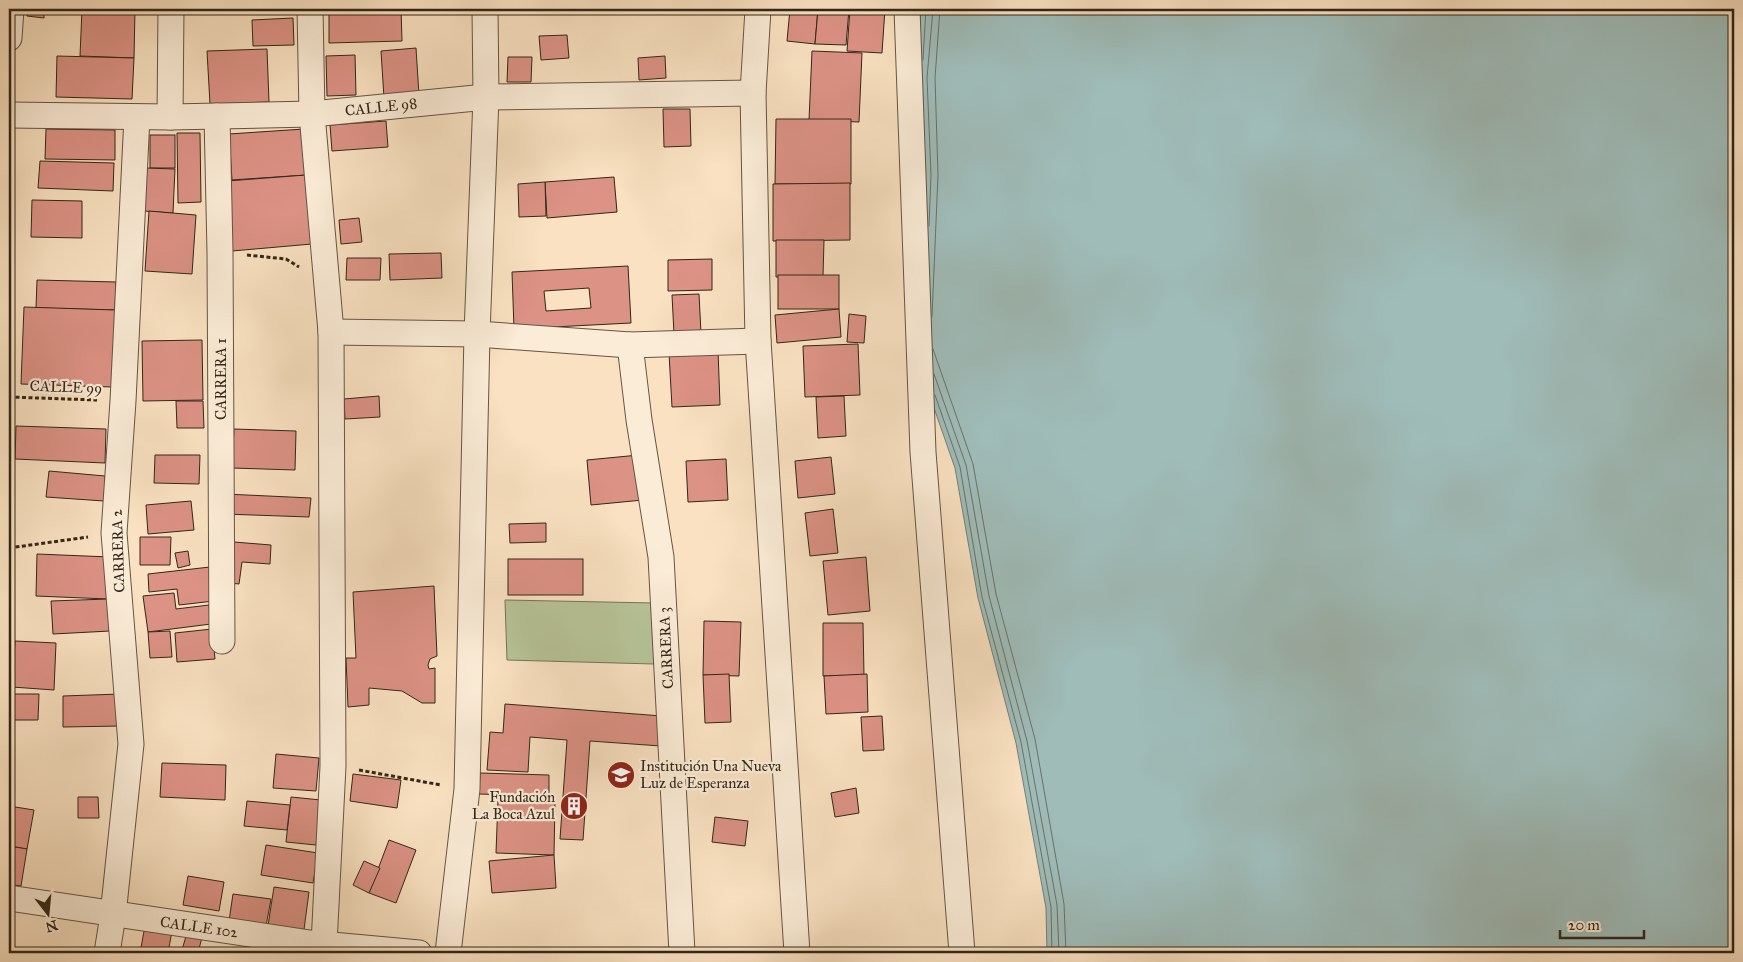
<svg xmlns="http://www.w3.org/2000/svg" width="1743" height="962" viewBox="0 0 1743 962" font-family="'IM FELL Great Primer',serif">
  <rect width="100%" height="100%" fill="#f9e1c1"/>
  <filter id="stains"><feTurbulence type="fractalNoise" baseFrequency=".004" numOctaves="4"/><feColorMatrix values="0 0 0 0 .2 0 0 0 0 .09 0 0 0 0 .02 0 0 0 .5 -.17"/></filter>
  <radialGradient id="worn" r=".72"><stop offset=".6" stop-color="#630" stop-opacity="0"/><stop offset="1" stop-color="#630" stop-opacity=".3"/></radialGradient>
  <polygon fill="#b7c498" stroke="#747558" points="505,600 654,603 654,664 507,660"/>
  <polygon fill="#9fbcb9" stroke="#738079" points="921,9 1734,9 1734,953 1047,953 1046,908 1016,743 978,598 955,468 912,345 916,78"/>
  <g fill="none" stroke-linecap="round" stroke-linejoin="round">
    <g stroke="#687168" stroke-width="1">
      <polyline points="923,60 926,9"/>
      <polyline points="929,226 931,175 927,78 933,9"/>
      <polyline points="932,317 938,175 935,78 940,9"/>
      <polyline points="933,349 973,464 996,594 1035,739 1064,904 1066,953"/>
      <polyline points="934,374 966,465 989,596 1027,741 1057,905 1059,953"/>
      <polyline points="935,395 960,467 982,597 1021,742 1051,907 1052,953"/>
    </g>
  </g>
  <g fill="#dc9285" stroke="#322618" fill-rule="evenodd">
    <polygon points="27,9 44,9 44,18 27,16"/>
    <polygon points="82,9 135,9 134,58 80,56"/>
    <polygon points="329,9 401,9 402,41 329,43"/>
    <polygon points="790,9 818,9 815,44 787,41"/>
    <polygon points="818,9 849,9 846,45 815,44"/>
    <polygon points="850,9 885,9 882,53 847,51"/>
    <polygon points="293,18 294,45 253,46 252,20"/>
    <polygon points="567,35 569,58 541,60 539,36"/>
    <polygon points="416,48 419,95 384,98 381,51"/>
    <polygon points="267,49 269,102 210,104 207,51"/>
    <polygon points="812,51 862,53 859,122 809,120"/>
    <polygon points="355,55 356,95 327,96 326,56"/>
    <polygon points="57,56 134,58 132,99 56,97"/>
    <polygon points="665,56 666,78 639,80 638,58"/>
    <polygon points="508,57 532,57 531,82 507,82"/>
    <polygon points="663,109 690,109 691,146 664,147"/>
    <polygon points="776,119 851,119 851,184 775,184"/>
    <polygon points="386,121 388,147 332,151 330,125"/>
    <polygon points="46,129 115,130 115,160 45,159"/>
    <polygon points="304,129 306,175 232,180 229,134"/>
    <polygon points="177,133 200,133 201,202 178,203"/>
    <rect x="150" y="135" width="25" height="33"/>
    <polygon points="40,161 114,163 113,191 38,188"/>
    <polygon points="146,168 175,169 173,213 144,211"/>
    <polygon points="306,175 312,244 232,251 227,181"/>
    <polygon points="614,177 617,212 547,218 545,182"/>
    <polygon points="545,182 546,216 519,217 518,184"/>
    <polygon points="850,183 850,240 773,241 773,184"/>
    <polygon points="32,200 82,201 82,238 31,237"/>
    <polygon points="149,211 196,215 192,274 145,271"/>
    <polygon points="359,218 362,242 341,244 339,220"/>
    <polygon points="776,240 824,240 823,277 776,277"/>
    <polygon points="441,253 442,278 390,280 389,254"/>
    <polygon points="347,258 381,258 380,280 346,280"/>
    <polygon points="712,259 712,290 668,291 668,260"/>
    <path d="M628 266 631 323 514 329 512 272ZM589 288 591 308 546 311 544 291Z"/>
    <rect x="778" y="275" width="61" height="34"/>
    <polygon points="37,280 116,282 115,310 36,308"/>
    <polygon points="699,294 701,333 674,334 672,295"/>
    <polygon points="24,307 115,310 112,387 21,384"/>
    <polygon points="839,309 841,337 777,343 775,315"/>
    <polygon points="849,314 866,316 864,343 847,342"/>
    <polygon points="202,340 203,400 143,401 142,341"/>
    <polygon points="858,344 860,395 805,397 803,346"/>
    <polygon points="718,350 720,405 672,407 669,353"/>
    <polygon points="379,396 380,417 345,419 344,399"/>
    <polygon points="844,396 846,436 818,438 816,397"/>
    <polygon points="176,401 203,401 204,428 177,428"/>
    <polygon points="16,426 106,429 105,463 15,459"/>
    <polygon points="234,429 296,431 295,470 232,468"/>
    <polygon points="155,455 200,455 199,484 154,483"/>
    <polygon points="639,455 643,500 591,505 587,460"/>
    <polygon points="831,457 835,494 798,498 795,461"/>
    <polygon points="726,459 728,500 688,502 686,461"/>
    <polygon points="49,471 105,476 104,501 46,497"/>
    <polygon points="225,494 311,498 309,517 224,514"/>
    <polygon points="191,501 194,530 148,534 146,505"/>
    <polygon points="833,509 838,553 810,556 805,513"/>
    <polygon points="546,523 546,542 510,543 509,524"/>
    <polygon points="140,537 171,537 170,565 140,565"/>
    <polygon points="234,542 271,545 270,564 242,562 239,584 230,583"/>
    <polygon points="188,551 190,565 178,568 175,553"/>
    <polygon points="37,554 110,557 108,599 36,596"/>
    <polygon points="866,557 870,611 828,615 823,561"/>
    <rect x="508" y="559" width="75" height="36"/>
    <polygon points="210,567 214,601 179,605 177,589 149,592 148,574"/>
    <polygon points="434,586 437,656 430,659 428,665 429,669 435,668 435,703 422,703 402,691 369,688 369,705 348,707 346,658 356,658 353,592"/>
    <polygon points="174,593 176,609 209,605 211,624 148,632 143,596"/>
    <polygon points="108,599 110,631 53,634 51,601"/>
    <polygon points="704,621 741,622 739,676 703,675"/>
    <polygon points="823,623 863,623 864,676 823,676"/>
    <polygon points="212,629 215,659 177,662 175,633"/>
    <polygon points="170,631 172,657 150,658 148,632"/>
    <polygon points="15,641 56,643 54,690 12,687"/>
    <polygon points="729,674 731,722 705,723 703,675"/>
    <polygon points="867,674 868,712 826,714 824,676"/>
    <polygon points="9,694 39,694 38,720 9,720"/>
    <polygon points="120,694 121,726 63,727 63,696"/>
    <polygon points="505,704 662,716 661,746 590,741 583,840 560,839 567,740 530,737 528,772 487,770 490,732 503,733"/>
    <polygon points="882,716 884,750 863,751 861,717"/>
    <polygon points="276,754 319,758 316,791 273,788"/>
    <polygon points="162,763 226,765 225,800 160,797"/>
    <polygon points="480,773 549,775 549,796 479,794"/>
    <polygon points="353,774 401,780 397,808 350,801"/>
    <polygon points="856,788 859,813 835,817 831,793"/>
    <polygon points="78,797 98,797 99,818 78,818"/>
    <polygon points="291,797 321,800 316,845 286,842"/>
    <polygon points="498,800 555,802 554,855 496,853"/>
    <polygon points="247,801 290,805 287,830 244,826"/>
    <polygon points="9,806 34,810 27,849 9,846"/>
    <polygon points="715,817 748,821 745,846 712,842"/>
    <polygon points="389,840 416,850 396,903 369,893"/>
    <polygon points="266,845 318,853 313,883 261,875"/>
    <polygon points="9,846 27,849 21,886 9,884"/>
    <polygon points="554,855 556,888 492,893 489,861"/>
    <polygon points="364,861 380,868 369,893 353,885"/>
    <polygon points="188,876 224,882 219,911 183,905"/>
    <polygon points="274,887 309,892 303,937 267,932"/>
    <polygon points="233,894 271,899 266,926 229,921"/>
    <polygon points="145,926 172,931 168,953 140,953"/>
    <polygon points="187,933 202,937 198,953 181,953"/>
  </g>
  <g fill="none" stroke-linecap="round" stroke-linejoin="round">
    <defs>
      <g id="street">
        <polyline points="310,9 312,114 331,332 333,766 324,944"/>
        <polyline points="758,9 753,93 758,340 797,953"/>
        <polyline points="907,9 923,452 962,953"/>
        <polyline points="9,38 11,9"/>
        <polyline points="9,115 170,117 312,114 486,97 753,93"/>
        <polyline points="217,116 220,252 222,641"/>
        <polyline points="170,117 171,9"/>
        <polyline points="331,332 477,334 630,345 758,341"/>
        <polyline points="630,345 639,420 661,557 682,953"/>
        <polyline points="9,898 310,943 419,953"/>
        <polyline points="107,953 113,915 131,744 114,533 123,401 137,117"/>
        <polyline points="448,953 467,789 477,334 486,97 485,9"/>
      </g>
    </defs>
    <use href="#street" stroke="#645542" stroke-width="27"/>
    <g stroke="#322618" stroke-width="3" stroke-dasharray="4 2.5" stroke-linecap="butt">
      <polyline points="247,255 286,259 299,267"/>
      <polyline points="9,397 97,400"/>
      <polyline points="9,548 88,537"/>
      <polyline points="359,770 441,785"/>
    </g>
    <use href="#street" stroke="#fbecd7" stroke-width="25"/>
  </g>
  <defs>
    <symbol id="school-disc" viewBox="-11 -11 22 22"><circle r="9.5" fill="#8f2418" stroke="#fbecd7"/><path d="M0-5L7-2L0 1L-7-2ZM-4 1L0 2.5L4 1V4Q0 6-4 4Z" fill="#fff"/></symbol>
    <symbol id="building-disc" viewBox="-11 -11 22 22"><circle r="9.5" fill="#8f2418" stroke="#fbecd7"/><path d="M-4-6H4V6H1V3H-1V6H-4ZM-2.5-4.3h1.7v1.8h-1.7ZM.8-4.3h1.7v1.8H.8ZM-2.5-1h1.7V.8h-1.7ZM.8-1h1.7V.8H.8Z" fill="#fff"/></symbol>
  </defs>
  <g fill-rule="evenodd">
    <use href="#school-disc" x="605" y="759" width="32" height="32"/>
    <use href="#building-disc" x="558" y="790" width="32" height="32"/>
  </g>
  <g text-anchor="middle" stroke-width="4.5" stroke-linejoin="round" paint-order="stroke">
    <g font-size="15" fill="#322618" stroke="#fbecd7">
      <text transform="translate(381 107) rotate(-6)" y="5">CALLE 98</text>
      <text transform="translate(221 379) rotate(-90)" y="5">CARRERA 1</text>
      <text transform="translate(66 387) rotate(2)" y="5">CALLE 99</text>
      <text transform="translate(118 551) rotate(-92)" y="5">CARRERA 2</text>
      <text transform="translate(666 648) rotate(-93)" y="5">CARRERA 3</text>
      <text transform="translate(199 927) rotate(8)" y="5">CALLE 102</text>
    </g>
    <g font-size="15" fill="#322618" stroke="#fbecd7" text-anchor="start">
      <text x="640" y="771">Institución Una Nueva<tspan x="640" dy="17">Luz de Esperanza</tspan></text>
      <text x="555" y="802" text-anchor="end">Fundación<tspan x="555" dy="17">La Boca Azul</tspan></text>
    </g>
  </g>
  <rect width="1743" height="962" fill="none" stroke="#f9e1c1" stroke-width="30"/>
  <rect x="10" y="10" width="1723" height="942" fill="none" stroke="#322618" stroke-width="2.5"/>
  <rect x="15" y="15" width="1713" height="932" fill="none" stroke="#322618"/>
  <g transform="translate(48 914) rotate(164)" stroke="#fbecd7" stroke-width="4" paint-order="stroke">
  <path d="M0-4L9 19L0 12L-9 19Z" fill="#322618"/>
  <text y="-8" font-size="14" font-weight="bold" text-anchor="middle" fill="#322618">N</text>
  </g>
  <path d="M1560 930v8h84v-8" fill="none" stroke="#322618" stroke-width="2.5"/>
  <text x="1568" y="930" font-size="15" fill="#322618" stroke="#fbecd7" stroke-width="4" paint-order="stroke">20 m</text>
  <rect width="100%" height="100%" filter="url(#stains)"/>
  <rect width="100%" height="100%" fill="url(#worn)"/>
</svg>
